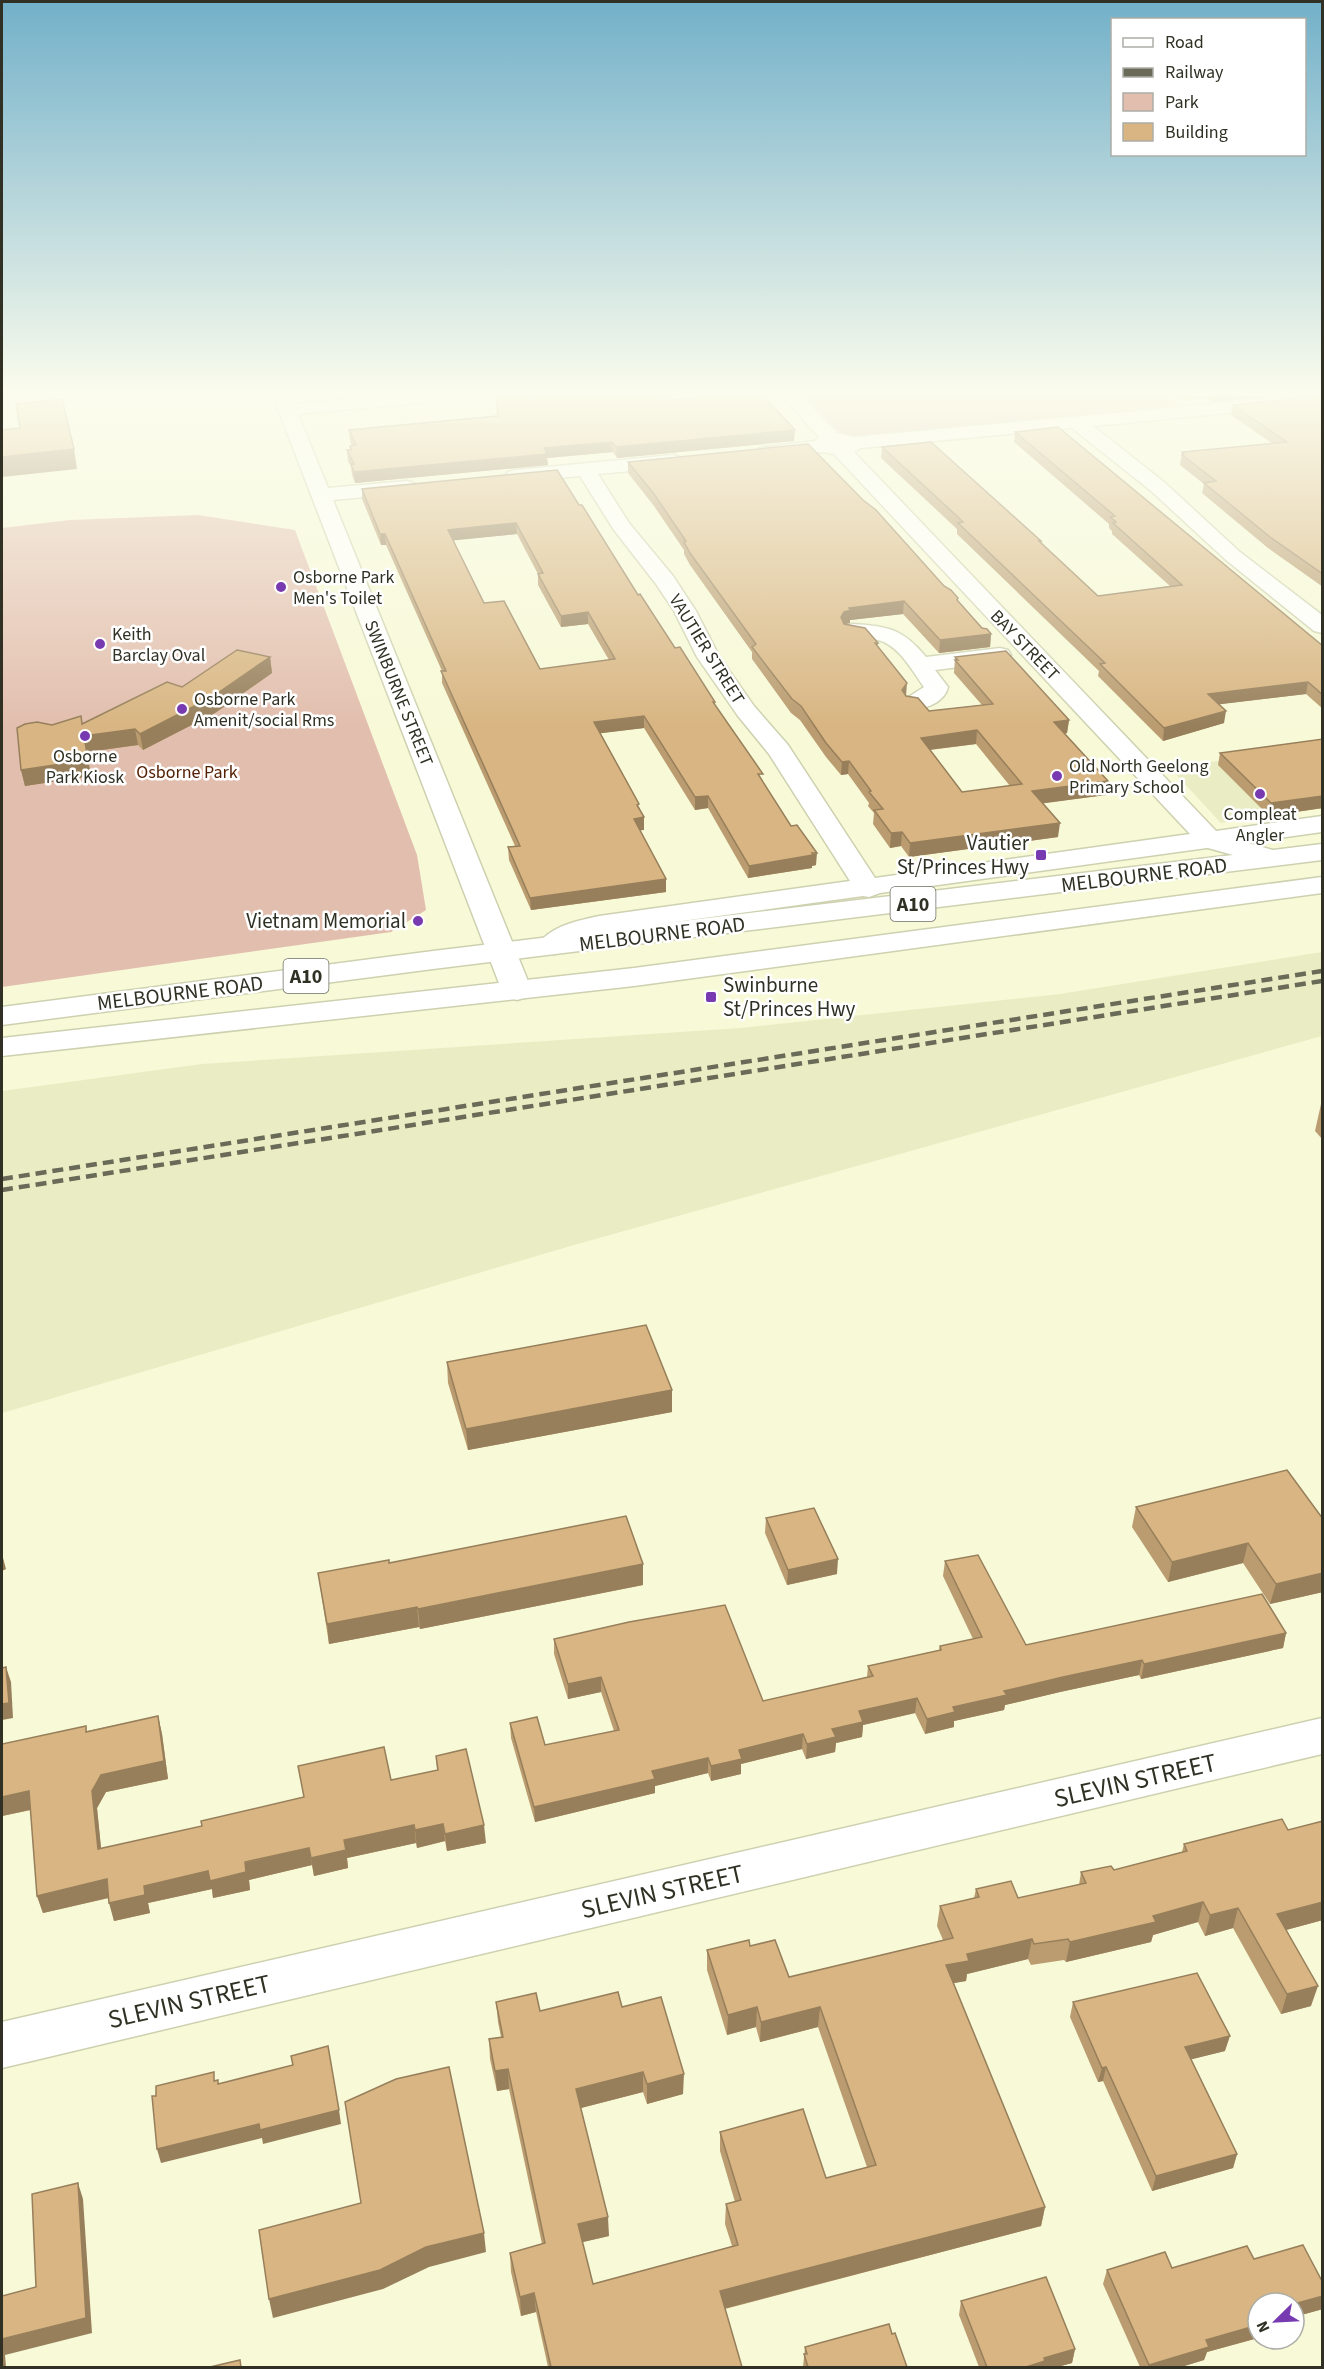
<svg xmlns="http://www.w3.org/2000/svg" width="1324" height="2369" viewBox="0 0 1324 2369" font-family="'Source Sans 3',sans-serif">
  <rect width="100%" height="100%" fill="#f7f9d7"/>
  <g fill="#eaedc3">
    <polygon points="1322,748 1322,808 1221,823 1169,767"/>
    <polygon points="1322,952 1322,1036 574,1245 2,1413 2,1091 202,1064 740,1028 1060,994"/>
  </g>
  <g fill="#e2beae">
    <polygon points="803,396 1167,396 1179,404 1159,410 868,437 842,435"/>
    <polygon points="198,515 295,530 417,855 426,910 391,932 2,987 2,528 70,520"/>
  </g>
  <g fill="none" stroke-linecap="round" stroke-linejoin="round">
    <defs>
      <g id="minor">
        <polygon points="273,396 291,396 294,404 386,396 451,396 448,400 442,401 298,414 328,488 407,481 414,483 417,487 414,491 407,493 333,500 532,991 527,997 517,1000 507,997 502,991"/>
        <path d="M782 396H801L837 433 854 437 1300 396H1322V404L1093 426 1164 482 1240 552 1322 615V633L1314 631 1226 560 1150 490 1072 428 861 448 854 452 1216 831 1322 816V832L880 893 869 897 863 896 602 932C595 934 586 936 579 939 562 948 561 958 540 953L536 947C550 926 576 921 599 916L850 881 769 754 738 716 697 657 674 611 656 584 614 530 580 476 515 482 508 480 505 476 508 472 515 470 673 455 680 457 683 461 680 465 673 467 598 474 629 523 673 576 696 611 719 656 754 706 788 745 875 878 1190 834 834 454 823 452 766 458 759 456 756 452 759 448 815 441 819 437Z"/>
        <path d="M853 624C888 626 903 629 926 657L1000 648 1008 650 1011 655 1008 660 1000 662 935 670 948 687C945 703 921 712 907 708L903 703 907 698 924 687C913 672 899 645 878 640 867 637 856 639 845 636L842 631 845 626Z"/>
        <polygon points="1322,1718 1322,1754 2,2068 2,2022"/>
      </g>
      <g id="highway">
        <polygon points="1210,832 1273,850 1322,844 1322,860 433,969 2,1025 2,1007 433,951 1233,855 1201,846 1197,840 1201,834"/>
        <polygon points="1322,877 1322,893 634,986 2,1056 2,1038 634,968"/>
      </g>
    </defs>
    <use href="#minor" stroke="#ced1b0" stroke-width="3"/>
    <use href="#highway" stroke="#ced1b0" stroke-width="3"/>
    <use href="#minor" fill="#fff" fill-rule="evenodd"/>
    <use href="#highway" fill="#fff" fill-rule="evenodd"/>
    <g stroke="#696a57" stroke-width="4.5" stroke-dasharray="11 6" stroke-linecap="butt">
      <polyline points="2,1179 1322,971"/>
      <polyline points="2,1190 1322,981"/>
    </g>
  </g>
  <g fill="#ba9c70" fill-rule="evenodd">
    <polygon points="495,396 523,396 525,398 656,398 671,400 794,441 617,458 613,452 547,458 548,465 355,483 352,475 351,467 348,461 347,450 350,450 350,446 352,446 350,441 349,430 497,416"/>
    <polygon points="1173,396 1280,396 1212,402 1207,398 1181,400"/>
    <polygon points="1323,396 1323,587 1268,548 1202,493 1204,484 1180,465 1182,452 1273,444 1231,415 1233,405"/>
    <polygon points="1015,432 1323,646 1323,709 1306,694 1219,704 1224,723 1163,741 1098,676 1099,671 957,534 957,529 881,458 882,447 1041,543 1098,596 1170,586 1112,534 1112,531 1109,528 1109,524 1014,442"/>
    <path d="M628 462 944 586 958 598V601L982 628 991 634 990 647 939 653 903 614 850 620V623L844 624 878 643V647L906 695 929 711 982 705 954 673 955 657 1069 720 1067 733 1065 734 1106 795 1043 803 1058 837 909 857 901 846 890 848 873 824 874 813 868 806 869 803 848 774 841 775 826 757 800 720 791 713 752 659V652L690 565 684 554V550L654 506 628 473ZM976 744 1010 786 962 792 930 750Z"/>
    <path d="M557 470 638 595 675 648 715 702V707L816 865 812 866V868L748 878 708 808 695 810 644 728 600 733 640 809 644 830H640L666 879V892L531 910 509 860 508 847 515 846 442 683V671L386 545H381L362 499V489ZM517 534 538 574V585L561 627 588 624 609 660 540 669 484 603 453 540Z"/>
    <polygon points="270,657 272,673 215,713 143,750 138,745 87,752 91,776 25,786 21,770 52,725 82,724 182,687"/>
    <polygon points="1323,739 1323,808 1269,816 1218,765 1220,753"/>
    <polygon points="1321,1104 1323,1104 1323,1140 1315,1131"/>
    <polygon points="447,1362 672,1390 672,1412 468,1450 448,1383"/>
    <polygon points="1136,1507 1323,1519 1323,1592 1270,1604 1243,1563 1168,1582 1132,1527"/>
    <polygon points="766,1518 837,1574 787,1585 765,1533"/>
    <polygon points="945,1561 1026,1645 1286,1633 1283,1648 1141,1679 1139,1675 1060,1692 1005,1705 1004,1710 954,1721 954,1727 925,1734 915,1713 863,1725 862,1737 836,1743 835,1752 806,1759 802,1749 741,1764 741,1774 711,1781 708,1773 655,1786 655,1793 535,1822 511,1738 510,1723 545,1745 614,1731 601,1692 568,1699 554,1654 554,1639 763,1701 867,1677 868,1666 939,1650 940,1646 973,1639 943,1576"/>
    <polygon points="389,1563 643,1564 643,1585 420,1629 419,1627 329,1644 318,1573"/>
    <polygon points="158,1716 162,1734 168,1779 106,1792 97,1808 101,1849 202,1826 437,1770 436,1756 486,1843 447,1851 445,1841 417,1848 416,1843 347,1858 348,1868 314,1876 312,1865 249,1880 250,1890 213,1898 212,1889 148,1903 150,1913 114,1921 109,1898 43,1913 37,1896 31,1810 2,1816 2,1744 86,1726 87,1731"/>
    <polygon points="1323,1821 1323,1920 1286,1930 1311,2006 1281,2014 1233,1928 1205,1936 1198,1922 1153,1935 1151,1942 1066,1962 1064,1960 1031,1965 1028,1959 967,1974 966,1981 953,1983 1045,2207 1041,2226 725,2309 742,2367 548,2367 536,2312 521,2316 511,2272 510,2253 542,2244 509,2089 497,2091 490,2059 489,2039 501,2037 498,2022 496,2002 540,2011 622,2007 683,2094 647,2104 643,2092 581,2108 609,2236 582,2242 593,2284 732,2246 725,2224 726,2204 735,2202 720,2151 720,2132 826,2178 867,2167 818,2027 760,2042 756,2027 727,2035 707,1970 707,1950 750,1946 789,1977 943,1940 937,1926 940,1906 974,1898 976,1889 1018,1898 1079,1885 1081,1872 1114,1870 1182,1852 1184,1844 1288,1830"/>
    <polygon points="1073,2002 1225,2051 1191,2059 1237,2154 1233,2168 1152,2191 1103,2081 1098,2082 1070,2017"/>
    <polygon points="1254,2259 1323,2283 1323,2309 1294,2317 1258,2303 1258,2338 1207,2352 1204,2360 1181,2367 1140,2367 1103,2284 1107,2270 1172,2268"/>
    <polygon points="961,2301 1075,2349 1072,2363 1057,2367 979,2367 959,2315"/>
    <polygon points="892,2334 907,2367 803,2367 805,2347"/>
  </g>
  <g fill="#977f5b">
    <polygon points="311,396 333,396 312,397"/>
    <polygon points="1213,396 1280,396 1212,402"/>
    <polygon points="795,430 794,441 617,458 616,447"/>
    <polygon points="612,442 613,452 547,458 548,465 355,483 354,472 544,448"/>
    <polygon points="74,449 77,469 2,477 2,457"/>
    <polygon points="516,523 517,534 448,541 448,530"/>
    <polygon points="380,534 385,534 386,545 381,545"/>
    <polygon points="904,601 903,614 850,620 850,623 843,625 841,617 844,612 849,608"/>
    <polygon points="588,612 588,624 561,627 561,616"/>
    <polygon points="991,634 990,647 939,653 940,640"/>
    <polygon points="270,657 272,673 215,713 143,750 140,734"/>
    <polygon points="1308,682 1306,694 1206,706 1208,694"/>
    <polygon points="907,683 906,696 902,690"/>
    <polygon points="1226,711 1224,723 1163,741 1164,728"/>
    <polygon points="644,716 644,728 595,734 594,722"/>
    <polygon points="1069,720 1067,733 1053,735 1054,722"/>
    <polygon points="135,729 138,745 87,752 84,736"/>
    <polygon points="977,730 976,744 919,751 921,738"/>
    <polygon points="88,760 91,776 25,786 21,770"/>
    <polygon points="849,761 848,774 841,775 842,762"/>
    <polygon points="1108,781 1106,795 1031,805 1032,791"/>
    <polygon points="708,796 708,808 695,810 695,797"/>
    <polygon points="1323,796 1323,808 1269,816 1271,803"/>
    <polygon points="644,817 644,830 634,831 634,819"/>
    <polygon points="1060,823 1058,837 909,857 910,843"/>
    <polygon points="902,832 901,846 890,848 891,833"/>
    <polygon points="817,853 816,865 812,866 812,868 748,878 749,866"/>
    <polygon points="666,879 666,892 531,910 530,898"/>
    <polygon points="672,1390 672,1412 468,1450 466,1429"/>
    <polygon points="1248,1543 1243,1563 1168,1582 1172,1562"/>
    <polygon points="2,1554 6,1569 2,1571"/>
    <polygon points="838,1559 837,1574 787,1585 788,1570"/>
    <polygon points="643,1564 643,1585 420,1629 418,1609"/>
    <polygon points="1323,1573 1323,1592 1270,1604 1276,1584"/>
    <polygon points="417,1607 419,1627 329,1644 327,1624"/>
    <polygon points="1286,1633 1283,1648 1141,1679 1144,1664"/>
    <polygon points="1142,1660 1139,1675 1060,1692 1005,1705 1004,1710 954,1721 954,1727 925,1734 927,1719 953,1707 1004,1691 1063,1677"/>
    <polygon points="6,1667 11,1682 13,1718 2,1720 2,1704"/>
    <polygon points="601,1677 601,1692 568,1699 568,1684"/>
    <polygon points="917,1698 915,1713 863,1725 862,1737 836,1743 835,1752 806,1759 807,1744 859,1711"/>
    <polygon points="158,1716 162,1734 168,1779 106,1792 97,1808 103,1867 98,1849 92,1791 101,1775"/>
    <polygon points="803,1734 802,1749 741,1764 741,1774 711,1781 711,1766 739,1750"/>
    <polygon points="708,1758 708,1773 655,1786 655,1793 535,1822 534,1807 652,1771"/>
    <polygon points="29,1791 34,1809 2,1816 2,1797"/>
    <polygon points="443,1824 445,1841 417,1848 415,1830"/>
    <polygon points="414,1825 416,1843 347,1858 348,1868 314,1876 311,1858 344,1840"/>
    <polygon points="484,1825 486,1843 447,1851 445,1834"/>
    <polygon points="309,1848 312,1865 249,1880 250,1890 213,1898 212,1889 148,1903 150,1913 114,1921 109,1903 144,1886"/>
    <polygon points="107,1879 112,1897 43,1913 37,1896"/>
    <polygon points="1203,1902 1198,1922 1153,1935 1151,1942 1066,1962 1070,1942 1153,1916"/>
    <polygon points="1323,1902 1323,1920 1271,1934 1277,1914"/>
    <polygon points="1238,1908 1233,1928 1205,1936 1210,1915"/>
    <polygon points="1032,1939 1028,1959 967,1974 966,1981 943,1985 946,1965 967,1954"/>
    <polygon points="1318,1986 1311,2006 1281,2014 1287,1994"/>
    <polygon points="757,2007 756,2027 727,2035 728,2015"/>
    <polygon points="820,2007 818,2027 760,2042 761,2022"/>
    <polygon points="1230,2036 1225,2051 1181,2062 1185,2047"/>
    <polygon points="1106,2067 1103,2081 1098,2082 1102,2068"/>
    <polygon points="508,2069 509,2089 497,2091 495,2071"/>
    <polygon points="643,2072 643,2092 577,2109 576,2089"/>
    <polygon points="684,2074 683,2094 647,2104 647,2084"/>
    <polygon points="339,2110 341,2124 263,2144 262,2138 161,2163 157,2149 259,2124"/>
    <polygon points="1237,2154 1233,2168 1152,2191 1156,2176"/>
    <polygon points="78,2183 83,2199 92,2333 5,2355 6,2367 2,2367 2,2339 86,2318"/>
    <polygon points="1045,2207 1041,2226 719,2310 720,2291"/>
    <polygon points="608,2217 609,2236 579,2243 578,2224"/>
    <polygon points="484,2233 486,2252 429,2267 383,2289 273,2318 269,2299 426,2247"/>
    <polygon points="534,2293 536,2312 521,2316 520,2297"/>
    <polygon points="1323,2296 1323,2309 1294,2317 1294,2304"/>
    <polygon points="1258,2325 1258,2338 1207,2352 1204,2360 1181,2367 1148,2367 1149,2365 1206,2340"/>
    <polygon points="1075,2349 1072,2363 1057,2367 1026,2367 1044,2358"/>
  </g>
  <g fill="#d8b582" stroke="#977f5b" stroke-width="1.5" fill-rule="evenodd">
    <polygon points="496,396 523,396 525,398 555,396 655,396 656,398 668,397 671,400 722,396 762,396 766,399 795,430 616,447 612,442 544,448 547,454 354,472 351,464 354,464 347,450 351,450 350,446 356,445 349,430 498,416"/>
    <polygon points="1323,396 1323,574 1270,537 1204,483 1216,481 1182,455 1184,454 1182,452 1287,442 1233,405"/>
    <polygon points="62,399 74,449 2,457 2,430 20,428 16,404"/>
    <polygon points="1058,427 1323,646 1323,695 1308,682 1208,694 1226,711 1164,728 1100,664 1105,663 958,523 963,522 959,518 882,447 931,442 1041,541 1039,541 1098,596 1182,585 1113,523 1116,522 1110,517 1115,516 1015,432"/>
    <path d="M808 444 863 500 876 510 944 586 951 590 958 598 957 600 982 628 987 629 991 634 940 640 904 601 849 608 851 610 844 612 841 617 844 624 865 628 878 643H875L907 683 902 690 906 696 918 698 929 711 993 704 955 660H958L955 657 1006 651 1069 720 1054 722 1108 781 1032 791 1060 823 910 843 902 832 891 833 874 810 883 809 869 792 871 791 849 761 842 762 826 743 801 706 792 699 752 647 756 644 690 553 684 542 686 541 654 494 628 462ZM977 730 1022 784 962 792 921 738Z"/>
    <path d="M557 470 579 505H582L638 595 640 594 675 648 680 647 715 702H713L763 774H758L791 826 797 825 817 853H812L813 855 749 866 708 796 695 797 644 716 594 722 639 804 637 805 644 817 634 819 666 879 530 898 508 847 520 846 441 671H446L385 534H380L362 489ZM516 523 543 573 538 574 561 616 588 612 615 659 540 669 504 601 484 603 448 530Z"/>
    <polygon points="237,650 270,657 212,697 140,734 135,729 84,736 88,760 21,770 17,728 25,724 37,722 52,725 81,716 82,724 167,682 182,687"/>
    <polygon points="1323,739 1323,796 1271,803 1220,753"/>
    <polygon points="646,1325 672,1390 466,1429 447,1362"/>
    <polygon points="1287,1470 1323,1519 1323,1573 1276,1584 1248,1543 1172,1562 1136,1507"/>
    <polygon points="814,1508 838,1559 788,1570 766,1518"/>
    <polygon points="626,1516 643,1564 418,1609 417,1607 327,1624 318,1573 389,1560 389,1563"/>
    <polygon points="978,1555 1026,1645 1262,1594 1286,1633 1144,1664 1142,1660 1063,1677 1004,1691 1007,1695 953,1707 955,1712 927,1719 917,1698 859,1711 863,1722 832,1729 836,1737 807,1744 803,1734 739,1750 742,1759 711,1766 708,1758 652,1771 655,1779 534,1807 510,1723 537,1717 545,1745 619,1730 601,1677 568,1684 554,1639 629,1622 725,1605 763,1701 873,1676 868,1666 941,1650 940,1646 982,1637 945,1561"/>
    <polygon points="6,1667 9,1703 2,1704 2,1668"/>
    <polygon points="158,1716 164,1761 101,1775 92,1791 98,1849 202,1826 201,1821 304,1797 298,1766 384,1747 391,1780 438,1770 436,1756 466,1749 484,1825 445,1834 443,1824 415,1830 414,1825 344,1840 346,1850 311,1858 309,1848 245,1862 246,1872 210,1881 208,1871 144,1886 145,1895 109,1903 107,1879 37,1896 29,1791 2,1797 2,1744 86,1726 86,1732"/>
    <polygon points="1282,1819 1288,1830 1323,1821 1323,1902 1277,1914 1318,1986 1287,1994 1238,1908 1210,1915 1203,1902 1153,1916 1156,1922 1070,1942 1068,1939 1034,1944 1032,1939 967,1954 969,1961 946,1965 1045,2207 720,2291 742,2367 551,2367 534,2293 520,2297 510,2253 545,2243 508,2069 495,2071 489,2039 503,2037 496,2002 536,1993 540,2011 618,1992 622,2007 661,1997 684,2074 647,2084 643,2072 576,2089 608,2217 578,2224 593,2284 738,2245 726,2204 741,2200 720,2132 803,2109 826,2178 876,2165 820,2007 761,2022 757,2007 728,2015 707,1950 749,1940 750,1946 775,1940 789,1977 953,1938 940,1906 979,1897 976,1889 1011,1881 1018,1898 1086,1883 1081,1872 1111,1866 1114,1870 1187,1851 1184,1844"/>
    <polygon points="1197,1973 1230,2036 1185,2047 1237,2154 1156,2176 1106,2067 1102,2068 1073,2002"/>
    <polygon points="328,2046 339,2110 260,2130 259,2124 157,2149 152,2096 156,2096 156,2086 214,2072 214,2081 218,2080 218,2084 293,2065 291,2056"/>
    <polygon points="449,2067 484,2233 426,2247 380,2270 269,2299 259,2230 361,2203 345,2102 396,2079"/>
    <polygon points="78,2183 86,2318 2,2339 2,2296 36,2287 32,2194"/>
    <polygon points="1303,2245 1323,2283 1323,2296 1294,2304 1294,2303 1258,2303 1258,2325 1206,2340 1209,2347 1149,2365 1107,2270 1165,2252 1172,2268 1247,2246 1254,2259"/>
    <polygon points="1046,2277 1075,2349 1044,2358 1045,2361 1026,2367 987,2367 961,2301"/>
    <polygon points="889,2324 892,2334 895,2333 907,2367 808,2367 804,2354 807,2354 805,2347"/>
    <polygon points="240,2360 241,2367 210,2367"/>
  </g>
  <linearGradient id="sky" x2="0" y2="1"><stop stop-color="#72b0c9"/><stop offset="0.54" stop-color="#fbfced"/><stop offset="1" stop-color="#fbfced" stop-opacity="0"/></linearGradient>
  <rect width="1324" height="727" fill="url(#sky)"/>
  <g fill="#773ab0" stroke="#fff" stroke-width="2">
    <circle cx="281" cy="587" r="6"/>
    <circle cx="100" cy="644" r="6"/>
    <circle cx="182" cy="709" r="6"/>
    <circle cx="85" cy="736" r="6"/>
    <circle cx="1057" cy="776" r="6"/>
    <circle cx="1260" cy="794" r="6"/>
    <rect x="1035" y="849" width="12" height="12" rx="3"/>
    <circle cx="418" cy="921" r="6"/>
    <rect x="705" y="991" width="12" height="12" rx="3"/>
  </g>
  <g text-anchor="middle" stroke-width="5" stroke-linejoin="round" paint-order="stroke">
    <g font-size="18" fill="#303124" stroke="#fff" text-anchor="start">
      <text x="293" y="583">Osborne Park<tspan x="293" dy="21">Men's Toilet</tspan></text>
      <text x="112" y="640">Keith<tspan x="112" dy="21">Barclay Oval</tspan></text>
      <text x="194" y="705">Osborne Park<tspan x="194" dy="21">Amenit/social Rms</tspan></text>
      <text x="85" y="762" text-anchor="middle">Osborne<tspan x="85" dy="21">Park Kiosk</tspan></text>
      <text x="1069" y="772">Old North Geelong<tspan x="1069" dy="21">Primary School</tspan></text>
      <text x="1260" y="820" text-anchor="middle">Compleat<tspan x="1260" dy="21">Angler</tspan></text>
    </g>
    <g font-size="18" fill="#303124" stroke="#fff">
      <text transform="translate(1025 645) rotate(46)" y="6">BAY STREET</text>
      <text transform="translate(707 649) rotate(58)" y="6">VAUTIER STREET</text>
      <text transform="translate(399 693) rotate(68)" y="6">SWINBURNE STREET</text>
    </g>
    <g font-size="18" fill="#542004" stroke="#fff">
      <text x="187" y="778">Osborne Park</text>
    </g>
    <g fill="#fff" stroke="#6e6f66" stroke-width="1.5">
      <rect x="890.5" y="887" width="45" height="34" rx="4.5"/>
      <rect x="283.5" y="959" width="45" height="34" rx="4.5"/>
    </g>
    <g font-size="20" font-weight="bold" fill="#303124">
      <text x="913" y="911">A10</text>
      <text x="306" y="983">A10</text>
    </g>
    <g font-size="21" fill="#303124" stroke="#fff" text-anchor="end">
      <text x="1029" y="850">Vautier<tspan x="1029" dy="24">St/Princes Hwy</tspan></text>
      <text x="406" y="928">Vietnam Memorial</text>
      <text x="723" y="992" text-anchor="start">Swinburne<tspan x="723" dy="24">St/Princes Hwy</tspan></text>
    </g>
    <g font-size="21" fill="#303124" stroke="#fff">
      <text transform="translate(1144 875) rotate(-7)" y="7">MELBOURNE ROAD</text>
      <text transform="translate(662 934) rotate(-7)" y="7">MELBOURNE ROAD</text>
      <text transform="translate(180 993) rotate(-7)" y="7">MELBOURNE ROAD</text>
    </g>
    <g font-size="26" fill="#303124" stroke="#fff">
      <text transform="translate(1135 1780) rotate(-13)" y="9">SLEVIN STREET</text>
      <text transform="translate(662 1891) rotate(-13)" y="9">SLEVIN STREET</text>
      <text transform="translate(189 2001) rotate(-13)" y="9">SLEVIN STREET</text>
    </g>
  </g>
  <rect width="1324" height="2369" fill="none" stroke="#303124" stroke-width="6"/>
  <rect x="1111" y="18" width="195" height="138" fill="#ffffff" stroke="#acada7" stroke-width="1.5"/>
  <rect x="1123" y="38" width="30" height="9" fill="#ffffff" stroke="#acada7" stroke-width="1.5"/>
  <text x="1165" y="48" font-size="18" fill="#303124">Road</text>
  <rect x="1123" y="68" width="30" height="9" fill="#696a57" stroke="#acada7" stroke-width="1.5"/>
  <text x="1165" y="78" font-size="18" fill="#303124">Railway</text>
  <rect x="1123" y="93" width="30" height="18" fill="#e2beae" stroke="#acada7" stroke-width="1.5"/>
  <text x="1165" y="108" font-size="18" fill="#303124">Park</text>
  <rect x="1123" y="123" width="30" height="18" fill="#d8b582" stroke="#acada7" stroke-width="1.5"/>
  <text x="1165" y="138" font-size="18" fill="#303124">Building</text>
  <g transform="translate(1276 2321) rotate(246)"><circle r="28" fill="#ffffff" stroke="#acada7" stroke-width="1.5"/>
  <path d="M0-4.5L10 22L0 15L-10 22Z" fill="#773ab0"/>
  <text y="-9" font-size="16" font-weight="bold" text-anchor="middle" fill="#303124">N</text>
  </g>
</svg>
